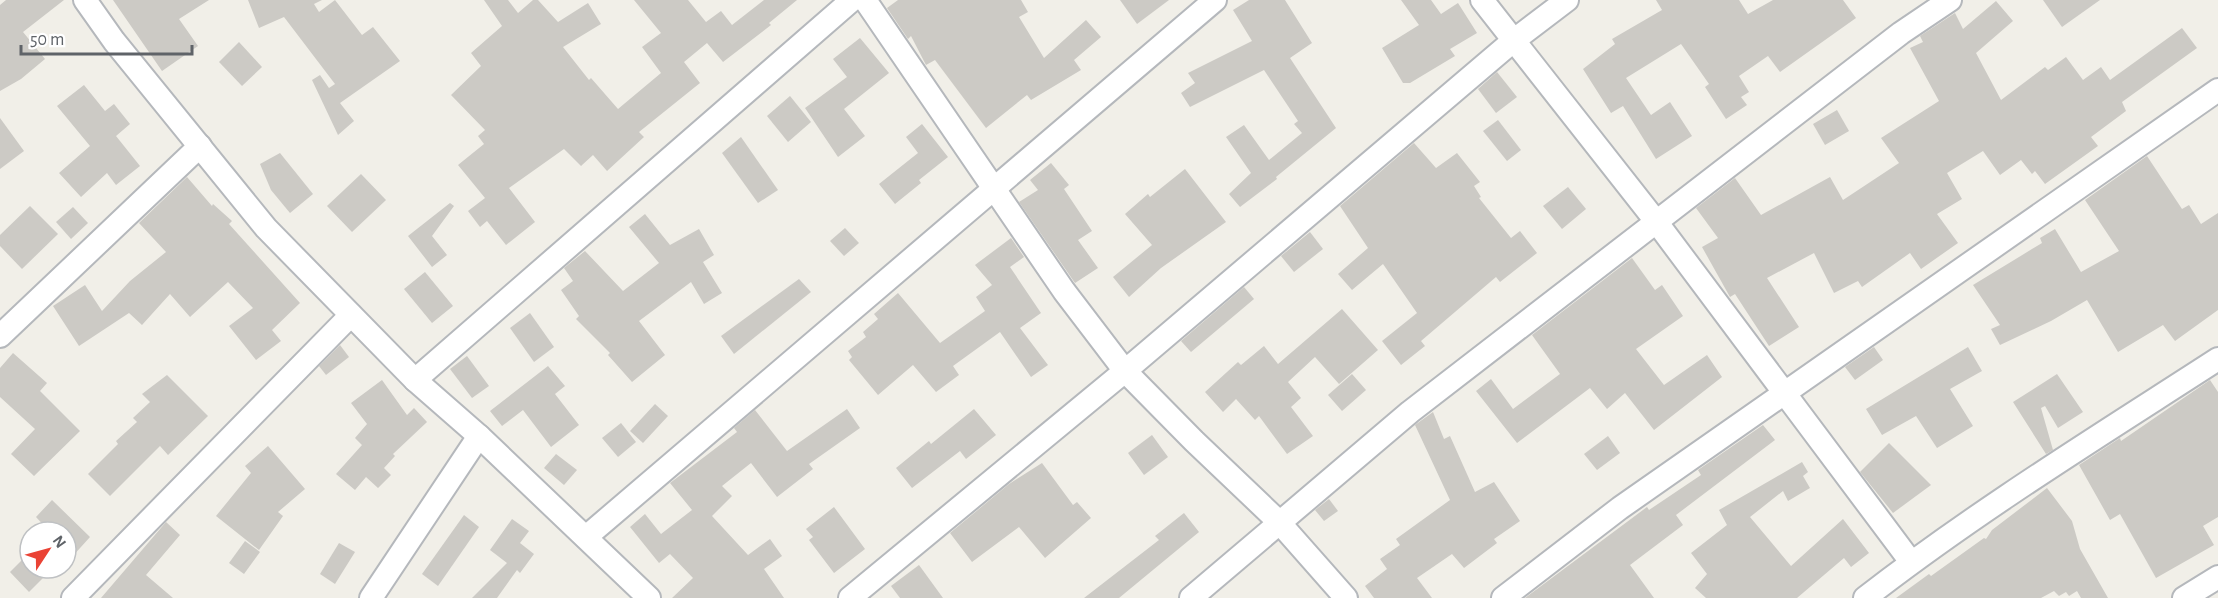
<svg xmlns="http://www.w3.org/2000/svg" width="2218" height="598" viewBox="0 0 2218 598" font-family="'Alegreya Sans',sans-serif">
  <rect width="100%" height="100%" fill="#f1efe8"/>
  <g fill="#cccac5">
    <polygon points="6,0 64,0 23,32 45,59 21,79 0,91 0,5"/>
    <polygon points="113,0 209,0 179,19 198,46 162,71"/>
    <polygon points="248,0 322,0 314,4 319,12 335,0 362,35 373,27 400,61 340,103 354,121 338,135 312,80 320,75 329,88 335,84 284,17 259,28"/>
    <polygon points="484,0 508,0 518,13 533,0 538,0 558,22 588,3 601,24 563,47 589,80 591,78 618,109 661,73 642,47 661,33 634,0 688,0 706,22 721,11 732,25 764,0 797,0 769,23 771,25 723,62 707,43 684,62 700,83 639,132 644,137 607,171 593,155 581,166 564,149 509,188 535,222 506,245 487,221 480,227 468,211 485,198 458,165 484,144 478,136 485,130 451,95 481,66 471,53 502,26"/>
    <polygon points="898,0 1021,0 1028,12 1019,17 1044,58 1086,20 1101,37 1074,60 1081,70 1031,100 1027,95 986,128 935,60 926,65 911,36 908,39 887,8"/>
    <polygon points="1120,0 1169,0 1137,24"/>
    <polygon points="1249,0 1285,0 1312,43 1290,58 1336,128 1276,177 1277,179 1240,207 1229,194 1251,173 1226,137 1244,125 1269,160 1302,133 1294,124 1298,121 1264,70 1190,107 1181,93 1195,83 1188,73 1252,41 1233,10"/>
    <polygon points="1401,0 1431,0 1441,14 1458,3 1477,33 1450,49 1455,56 1410,83 1403,83 1382,48 1419,25"/>
    <polygon points="1656,0 1739,0 1748,14 1773,0 1843,0 1856,18 1780,72 1768,56 1739,76 1749,92 1741,97 1747,105 1726,119 1705,87 1709,84 1681,44 1626,78 1651,115 1670,102 1692,136 1656,159 1623,106 1611,113 1583,69 1615,44 1612,39 1662,10"/>
    <polygon points="2043,0 2100,0 2062,27"/>
    <polygon points="1996,1 2013,21 1976,53 2001,100 2045,67 2048,70 2066,57 2083,80 2101,67 2110,80 2182,28 2197,48 2122,102 2126,111 2091,137 2098,146 2045,184 2035,171 2032,174 2021,160 2000,175 1983,151 1947,173 1962,199 1937,214 1958,243 1921,269 1910,253 1862,287 1858,281 1834,293 1814,253 1767,278 1799,327 1769,346 1735,294 1730,297 1702,247 1718,238 1696,208 1735,178 1761,215 1830,177 1843,200 1899,163 1881,138 1939,101 1910,48 1923,42 1920,36 1955,13 1963,29"/>
    <polygon points="860,38 889,73 844,109 865,136 838,157 805,108 847,77 833,59"/>
    <polygon points="239,42 262,67 242,86 219,62"/>
    <polygon points="1497,72 1517,97 1496,113 1478,89"/>
    <polygon points="84,85 105,111 114,104 130,124 116,136 140,166 116,185 107,173 81,197 59,173 90,146 57,106"/>
    <polygon points="790,96 811,122 788,142 767,116"/>
    <polygon points="1837,110 1849,131 1825,145 1813,124"/>
    <polygon points="0,118 24,151 0,169"/>
    <polygon points="1498,120 1521,150 1507,161 1483,131"/>
    <polygon points="922,124 948,157 919,180 921,183 895,204 879,184 918,153 906,137"/>
    <polygon points="741,137 778,190 758,203 722,153"/>
    <polygon points="1414,143 1436,168 1457,153 1480,182 1474,186 1481,197 1479,198 1511,238 1520,231 1537,253 1500,282 1496,277 1421,341 1425,346 1401,365 1382,341 1417,313 1383,264 1352,290 1338,274 1368,248 1340,206"/>
    <polygon points="280,153 313,194 290,213 271,190 260,164"/>
    <polygon points="2147,156 2182,209 2189,205 2201,224 2218,213 2218,310 2175,341 2163,325 2118,352 2087,300 2051,321 2000,345 1991,329 2000,325 1973,285 2042,243 2040,238 2055,229 2081,272 2119,251 2085,200"/>
    <polygon points="1051,163 1069,185 1064,189 1092,231 1078,240 1098,268 1075,283 1019,202 1038,190 1030,180"/>
    <polygon points="1185,169 1226,222 1161,268 1129,297 1113,277 1152,245 1125,214 1148,194 1150,197"/>
    <polygon points="361,174 386,200 352,232 327,206"/>
    <polygon points="187,177 212,206 213,204 232,221 229,224 300,303 272,330 281,341 256,360 229,326 253,308 228,282 190,317 170,294 142,325 129,313 79,346 53,306 85,285 102,311 130,281 166,252 139,223"/>
    <polygon points="1568,187 1586,209 1562,229 1543,206"/>
    <polygon points="450,203 454,206 432,236 447,255 432,267 408,236"/>
    <polygon points="30,206 58,234 22,269 0,246 0,235"/>
    <polygon points="73,207 88,223 71,239 56,222"/>
    <polygon points="645,214 670,245 699,229 714,255 703,262 722,293 704,304 691,282 639,321 665,355 632,382 608,355 610,353 576,319 579,316 561,290 573,281 564,268 585,251 623,291 659,263 629,227"/>
    <polygon points="845,228 859,243 844,256 830,241"/>
    <polygon points="1310,232 1323,249 1294,272 1281,256"/>
    <polygon points="1011,238 1024,257 1010,267 1041,313 1020,328 1048,365 1031,377 1000,332 953,366 959,375 936,392 913,365 878,395 849,360 852,357 848,351 866,337 863,332 878,319 874,314 898,293 940,343 985,311 976,297 992,285 975,265"/>
    <polygon points="1632,258 1655,290 1662,285 1683,316 1636,349 1664,385 1707,355 1722,377 1654,430 1625,393 1607,409 1590,388 1517,443 1476,391 1491,379 1513,409 1560,374 1532,335"/>
    <polygon points="425,272 453,306 432,323 404,289"/>
    <polygon points="799,279 811,292 734,354 721,336"/>
    <polygon points="1244,287 1254,299 1191,352 1181,341"/>
    <polygon points="1342,309 1378,350 1339,384 1315,357 1288,382 1301,398 1291,407 1313,436 1287,454 1259,416 1255,420 1236,399 1223,412 1205,392 1238,362 1241,365 1264,346 1278,364"/>
    <polygon points="530,313 554,347 534,362 510,328"/>
    <polygon points="340,345 349,357 326,375 319,366"/>
    <polygon points="1874,347 1883,360 1855,380 1845,367"/>
    <polygon points="1968,347 1982,371 1950,389 1973,426 1937,448 1916,416 1882,435 1866,409"/>
    <polygon points="13,353 47,383 40,391 80,431 34,476 11,454 35,429 0,397 0,368"/>
    <polygon points="467,356 489,386 472,398 450,369"/>
    <polygon points="548,366 565,386 555,394 579,425 551,447 523,410 502,426 490,411"/>
    <polygon points="1352,374 1366,390 1342,411 1328,395"/>
    <polygon points="2057,374 2083,412 2058,428 2045,406 2041,408 2053,450 2046,454 2013,402"/>
    <polygon points="167,375 208,416 168,455 160,446 110,496 88,474 118,444 116,441 137,422 133,418 150,402 142,394"/>
    <polygon points="382,380 407,415 414,408 427,422 393,454 395,456 384,468 391,475 378,488 366,477 355,490 336,474 362,445 355,438 367,424 351,403"/>
    <polygon points="2210,380 2218,392 2218,517 2203,526 2214,545 2156,578 2120,514 2110,520 2079,465 2120,438 2121,441"/>
    <polygon points="655,404 668,416 643,443 630,431"/>
    <polygon points="847,409 860,428 809,464 813,469 777,497 751,463 722,486 732,496 712,516 748,555 770,539 782,556 764,569 784,598 672,598 693,578 670,554 659,563 630,527 645,514 661,534 692,510 670,483 737,432 734,428 755,410 787,451"/>
    <polygon points="974,409 996,435 966,459 960,451 912,488 896,468 929,441 931,444"/>
    <polygon points="1433,412 1444,439 1450,436 1475,492 1494,482 1520,521 1494,539 1497,543 1464,568 1452,554 1417,578 1432,598 1374,598 1365,586 1387,569 1380,559 1400,545 1396,539 1450,500 1415,425"/>
    <polygon points="621,423 636,442 618,457 602,438"/>
    <polygon points="1763,425 1775,440 1676,515 1683,525 1630,565 1654,598 1525,598 1647,507 1649,510 1701,475 1698,470"/>
    <polygon points="1152,435 1168,457 1144,475 1128,453"/>
    <polygon points="1608,436 1620,453 1597,470 1584,454"/>
    <polygon points="1889,443 1931,485 1893,513 1860,472"/>
    <polygon points="268,446 305,489 278,512 283,516 259,550 216,516 251,473 245,466"/>
    <polygon points="556,454 577,470 564,485 544,468"/>
    <polygon points="1802,462 1808,472 1803,476 1810,488 1788,501 1783,491 1750,517 1791,566 1843,519 1869,553 1851,567 1844,558 1797,598 1706,598 1695,588 1707,574 1691,553 1727,525 1719,510"/>
    <polygon points="1042,463 1073,505 1077,502 1091,518 1045,558 1019,527 972,562 950,533 1009,484"/>
    <polygon points="2047,488 2072,521 2080,549 2108,598 2081,598 2077,591 2069,596 2066,592 2059,596 2054,591 2041,598 1896,598 1929,574 1931,576 1984,538 1986,539 1992,530"/>
    <polygon points="1329,499 1338,511 1324,521 1315,510"/>
    <polygon points="52,500 90,537 71,558 66,555 66,532 50,532 36,517"/>
    <polygon points="834,507 865,549 834,573 809,540 813,537 806,529"/>
    <polygon points="1184,513 1199,532 1119,598 1084,598 1159,540 1155,536"/>
    <polygon points="464,515 479,527 438,586 422,574"/>
    <polygon points="512,519 529,531 520,543 534,554 520,573 517,570 497,598 472,598 507,563 490,550"/>
    <polygon points="166,522 180,535 146,575 173,598 101,598"/>
    <polygon points="245,541 260,552 244,574 229,563"/>
    <polygon points="339,543 355,552 335,584 320,574"/>
    <polygon points="30,552 30,568 53,568 29,592 10,572"/>
    <polygon points="919,565 943,598 900,598 891,586"/>
  </g>
  <g fill="none" stroke-linecap="round" stroke-linejoin="round">
    <defs>
      <g id="minor">
        <polyline points="85,0 114,41 266,228 415,380 479,436 649,598"/>
        <polyline points="865,0 1064,291 1125,371 1194,441 1278,521 1346,598"/>
        <polyline points="1482,0 1655,220 1911,562"/>
        <polyline points="0,336 200,146"/>
        <polyline points="415,380 852,0"/>
        <polyline points="586,537 1215,0"/>
        <polyline points="73,598 351,315"/>
        <polyline points="371,598 479,436"/>
        <polyline points="850,598 1125,371 1513,41 1567,0"/>
        <polyline points="1191,598 1410,412 1901,33 1950,0"/>
        <polyline points="1503,598 1620,508 2218,90"/>
        <path d="M1865 598C1977 511 2099 436 2218 359"/>
        <polyline points="2184,598 2218,577"/>
      </g>
    </defs>
    <use href="#minor" stroke="#b5b8bc" stroke-width="26"/>
    <use href="#minor" stroke="#fff" stroke-width="22"/>
  </g>
  <g transform="translate(48 550) rotate(54)"><circle r="28" fill="#ffffff" stroke="#bfc1c3" stroke-width="1.5"/>
  <path d="M0-4.5L10 22L0 15L-10 22Z" fill="#ea4335"/>
  <text y="-9" font-size="16" font-weight="bold" text-anchor="middle" fill="#5f6368">N</text>
  </g>
  <path d="M21 45v9h171v-9" fill="none" stroke="#5f6368" stroke-width="3"/>
  <text x="30" y="45" font-size="18" fill="#5f6368" stroke="#ffffff" stroke-width="4.5" paint-order="stroke">50 m</text>
</svg>
